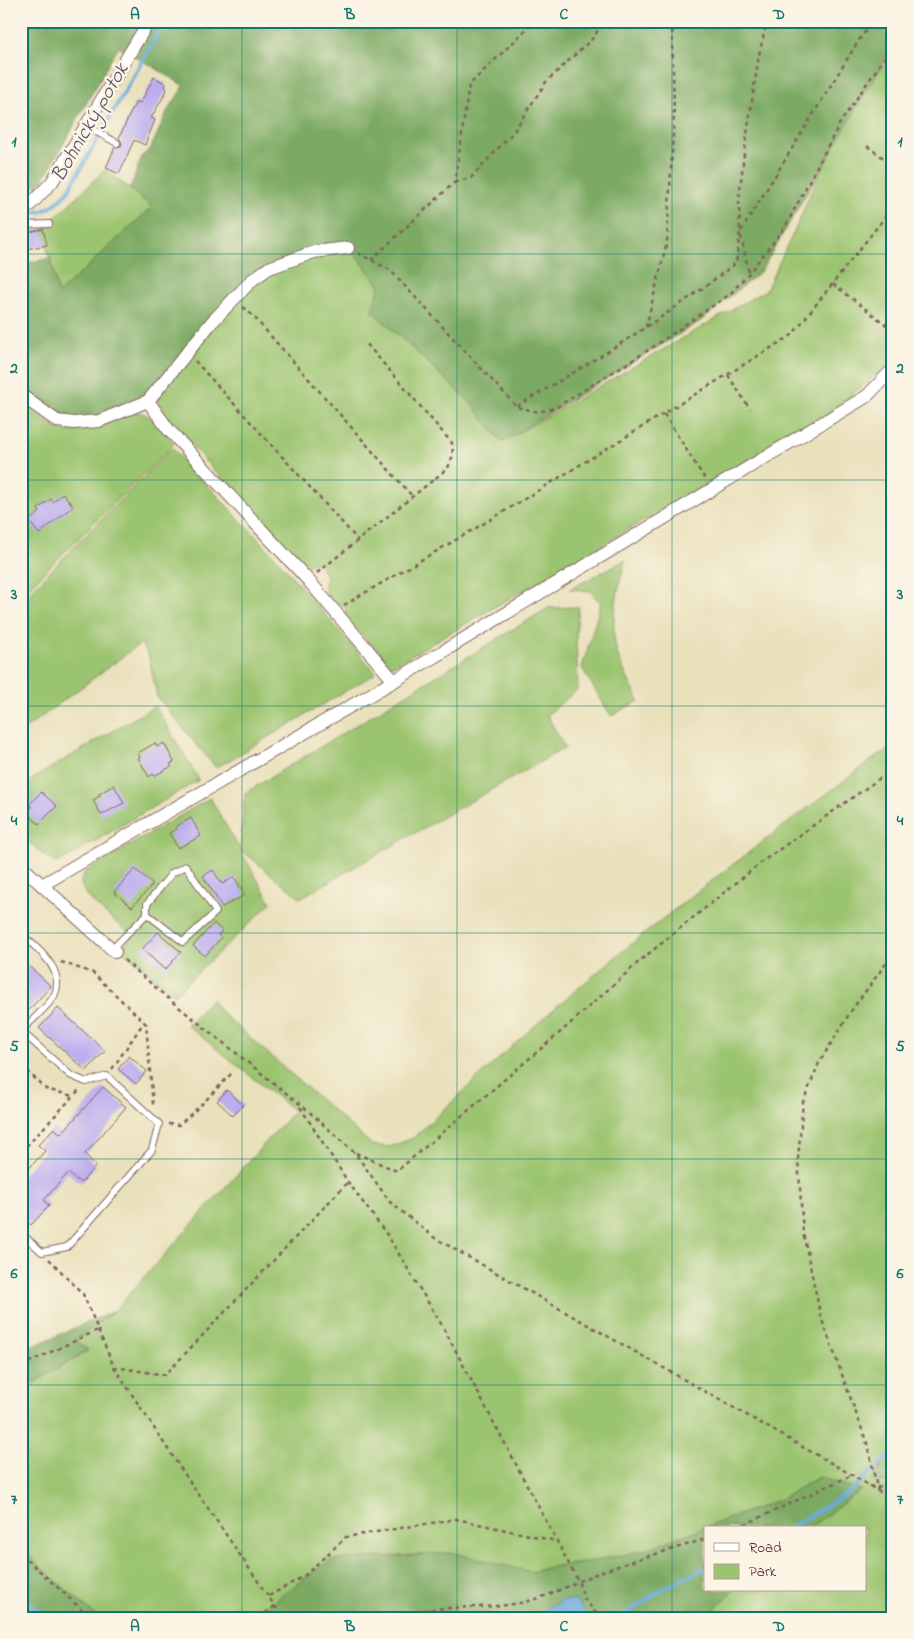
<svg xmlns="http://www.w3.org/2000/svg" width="914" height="1639" viewBox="0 0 914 1639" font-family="'Indie Flower',sans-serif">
  <rect width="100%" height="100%" fill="#fcf5e5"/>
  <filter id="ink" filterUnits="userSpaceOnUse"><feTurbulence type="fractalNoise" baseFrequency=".02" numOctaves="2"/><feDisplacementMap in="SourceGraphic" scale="10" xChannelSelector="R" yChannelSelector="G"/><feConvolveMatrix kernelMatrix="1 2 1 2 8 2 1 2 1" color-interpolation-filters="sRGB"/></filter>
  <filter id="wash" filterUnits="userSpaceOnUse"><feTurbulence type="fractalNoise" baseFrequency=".0096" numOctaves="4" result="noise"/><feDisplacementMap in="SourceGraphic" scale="20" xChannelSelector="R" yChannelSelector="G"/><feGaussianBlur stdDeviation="1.12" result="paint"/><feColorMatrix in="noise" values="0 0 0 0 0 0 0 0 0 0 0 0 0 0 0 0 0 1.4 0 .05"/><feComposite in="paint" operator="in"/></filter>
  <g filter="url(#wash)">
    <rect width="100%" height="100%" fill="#e9e1bc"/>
    <g fill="#9bc470" stroke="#72724e">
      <path d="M893 53V360L833 411 398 663 390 666 345 616 346 609 341 604 333 603C325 594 323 588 327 576L317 561 300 567 160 410 157 399 229 300 281 263 342 243 356 255 471 403 503 442 766 290 794 232 815 183 861 96Z"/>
      <polygon points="105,170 153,206 57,295 43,229"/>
      <path d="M21 402C33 411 48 426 63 430 82 435 115 418 134 412 152 412 163 431 174 444L22 594 25 597 172 448 275 557 376 673 216 768 157 697 149 657 141 643 21 732Z"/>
      <path d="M625 560C620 583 613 608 614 632 614 657 629 680 639 701L611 716 582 668 601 603 589 591 570 589Z"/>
      <polygon points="579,607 576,632 578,689 547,715 565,748 300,898 240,849 245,793 548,608"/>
      <polygon points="155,706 199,780 61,861 55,863 46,857 21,836 21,792 32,779"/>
      <path d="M893 746V1449L871 1481 893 1483V1618H710L714 1609 734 1590H865V1528H809L860 1490 819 1477 779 1500 641 1551 585 1563 551 1567 531 1572 454 1553 331 1560 251 1618H98L36 1563 21 1547V1390L88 1351 75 1341 114 1311 294 1111 187 1025 211 999 224 1015 372 1145 390 1147 413 1138C469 1087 523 1034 581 986 677 904 779 830 880 754Z"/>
      <path d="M210 798 271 903 174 995 122 950 131 935C119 924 83 899 81 883 81 879 83 876 85 872Z"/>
    </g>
    <g fill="#7caa62" stroke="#636446">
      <polygon points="21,21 893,21 893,46 761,271 699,322 502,442 471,403 372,311 380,286 356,255 342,243 281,263 229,300 142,399 100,416 66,419 21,388 21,371 26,363 21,359 21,264 51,258 58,294 152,207 130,189 142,156 151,148 167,112 184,86 152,66 118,47 42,182 21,193"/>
      <polygon points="114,1311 75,1341 88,1350 21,1390 21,1351"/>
      <polygon points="893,1449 893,1483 871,1481"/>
      <polygon points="819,1477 861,1490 809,1528 705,1528 705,1590 734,1590 715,1609 710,1618 251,1618 330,1560 454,1553 531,1572 551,1567 585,1563 641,1551 779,1500"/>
      <polygon points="21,1547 36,1563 98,1618 21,1618"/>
    </g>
    <polygon fill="#6baade" stroke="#5a6484" points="563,1600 575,1600 590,1618 530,1618"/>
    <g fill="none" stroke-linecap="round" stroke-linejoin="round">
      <g stroke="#6baade" stroke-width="4">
        <path d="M26 211C43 216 55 205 67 193L165 21"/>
        <polyline points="789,1528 847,1494 893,1452"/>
        <polyline points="21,1598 47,1618"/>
        <polyline points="619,1618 664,1588 705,1568"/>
      </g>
    </g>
    <g id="blocks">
      <g fill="#bbadef">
        <polygon points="154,77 166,84 165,87 167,89 164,94 165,94 151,118 155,120 145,145 134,140 119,174 106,168 115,147 119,147 122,145 121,141 119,138 136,101 140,103"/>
        <polygon points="43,229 47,245 21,250 21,234"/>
        <polygon points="63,493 73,506 39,534 29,521 40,512 38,509 51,499 53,502"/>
        <polygon points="155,743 157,747 164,743 174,762 170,764 172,766 154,776 153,774 149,777 138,758 140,757 138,753"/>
        <polygon points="114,785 124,803 101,815 93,800 100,796 99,794"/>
        <polygon points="41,792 57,806 39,824 26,813 32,807 29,805"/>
        <polygon points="191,818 201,836 178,848 169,833 177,829 175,827"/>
        <polygon points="135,869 153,884 132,907 114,892"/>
        <polygon points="213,870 222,884 234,877 245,895 222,907 203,876"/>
        <polygon points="214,923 222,931 218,935 221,938 205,956 193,946"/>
        <polygon points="158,932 181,952 165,970 142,949"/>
        <polygon points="21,959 51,986 29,1010 21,1003"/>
        <polygon points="58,1008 105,1051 86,1071 39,1028"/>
        <polygon points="129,1056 147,1071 136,1084 118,1069"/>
        <polygon points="103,1087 126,1107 85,1154 96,1166 81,1183 68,1173 44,1200 49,1206 31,1225 21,1216 21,1177 45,1151 38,1145 54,1128 61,1134"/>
        <polygon points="227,1090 243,1105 233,1116 217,1101"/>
      </g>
    </g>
  </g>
  <g filter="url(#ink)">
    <use href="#blocks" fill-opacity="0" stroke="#82635e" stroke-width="1"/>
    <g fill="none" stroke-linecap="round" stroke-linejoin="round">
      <defs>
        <g id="lane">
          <polyline points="86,126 117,143"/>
          <polyline points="21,225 49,224"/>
          <path d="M21 934C37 948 65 969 55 994 52 1003 29 1023 21 1031"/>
          <polyline points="112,949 147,914 183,942 216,912 186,866 172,873 147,904 147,914"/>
          <polyline points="21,1031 70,1075 86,1082 107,1076 159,1124 152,1150 67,1247 42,1252 21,1233"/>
        </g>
        <g id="street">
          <polyline points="21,211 30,205 52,182 149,21"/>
          <polyline points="21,395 57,421 74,423 99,421 148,401 211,323 252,280 269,268 314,252 348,248"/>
          <polyline points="148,401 168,429 308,580 394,681"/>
          <polyline points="21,866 115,952"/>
          <polyline points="42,885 394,681 867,396 893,369"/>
        </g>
      </defs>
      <use href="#lane" stroke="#82635e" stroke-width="8"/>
      <use href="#street" stroke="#82635e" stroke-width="14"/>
      <g stroke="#82635e" stroke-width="2.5" stroke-dasharray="4 4" stroke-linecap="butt">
        <polyline points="867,146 893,165"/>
        <polyline points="455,182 471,178 514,131 546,82 595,36 602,21"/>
        <polyline points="741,231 859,40 873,21"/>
        <polyline points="741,236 749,273"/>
        <polyline points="358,253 390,270 517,407 539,412 557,407 650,349 730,294 749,273 785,227 840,123 893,45"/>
        <polyline points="371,260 455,182 469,85 535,21"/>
        <polyline points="833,284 893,330"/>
        <polyline points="243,307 253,316 412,496"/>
        <polyline points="646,327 667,242 674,116 672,21"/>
        <polyline points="195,361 358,540"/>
        <polyline points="728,375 750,409"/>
        <path d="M517 406C592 362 667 317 736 263L740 232 739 200 744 154 759 55 766 25 765 21"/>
        <polyline points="664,414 705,479"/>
        <polyline points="317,573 448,468 453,455 452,443 365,342"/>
        <polyline points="344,605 495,517 792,335 893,207"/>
        <polyline points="124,960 170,1000 306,1109 355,1153 390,1202 435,1238 852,1475 893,1500"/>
        <polyline points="61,962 93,973 146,1024 153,1105"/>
        <polyline points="21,1051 27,1071 21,1082"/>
        <polyline points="112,1069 144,1022"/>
        <polyline points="27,1071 46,1089 73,1096"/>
        <polyline points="300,1107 348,1182 388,1236 443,1327 578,1581 585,1600 600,1618"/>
        <polyline points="168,1124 179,1125 203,1103 232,1073"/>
        <polyline points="21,1152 80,1089"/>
        <polyline points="356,1153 397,1171 563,1030 641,960 763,861 893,769"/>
        <polyline points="49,1259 83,1294 114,1367 173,1457 283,1618"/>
        <polyline points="21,1366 98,1330"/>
        <polyline points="114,1367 165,1375 348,1182"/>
        <polyline points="869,1486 893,1489"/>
        <polyline points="878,1492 868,1446 821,1317 803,1233 798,1159 803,1102 819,1063 851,1011 893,954"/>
        <polyline points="737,1528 852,1475"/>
        <polyline points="21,1554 91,1618"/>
        <polyline points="269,1596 304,1576 346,1537 456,1519 556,1541"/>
        <polyline points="259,1618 276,1605"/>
        <path d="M392 1618C437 1601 487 1613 532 1600 554 1594 575 1582 596 1574 631 1560 669 1551 705 1539"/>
      </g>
      <use href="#lane" stroke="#fff" stroke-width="6"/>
      <use href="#street" stroke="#fff" stroke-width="12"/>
    </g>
  </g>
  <path fill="none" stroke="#0f766e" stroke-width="1" stroke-opacity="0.55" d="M242 21V1618M457 21V1618M672 21V1618M21 254H893M21 480H893M21 706H893M21 933H893M21 1159H893M21 1385H893"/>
  <g text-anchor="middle" stroke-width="5" stroke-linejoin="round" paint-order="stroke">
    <g font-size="21" font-style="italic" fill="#56506a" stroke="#fcf5e5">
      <text transform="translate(89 122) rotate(-60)" y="7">Bohnický potok</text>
    </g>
  </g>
  <rect width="914" height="1639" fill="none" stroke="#fcf5e5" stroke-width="55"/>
  <rect x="704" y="1526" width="162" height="65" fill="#fcf5e5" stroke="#b59f9b"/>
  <rect x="714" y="1543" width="25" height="8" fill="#ffffff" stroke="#b59f9b"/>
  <text x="749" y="1552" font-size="15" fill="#4a1f2b">Road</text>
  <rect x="714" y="1564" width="25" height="15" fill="#9bc470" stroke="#b59f9b"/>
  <text x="749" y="1576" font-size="15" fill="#4a1f2b">Park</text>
  <rect x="28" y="28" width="858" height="1584" fill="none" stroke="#0f766e" stroke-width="2"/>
  <g font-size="16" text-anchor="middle" font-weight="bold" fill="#0f766e">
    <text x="135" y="19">A</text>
    <text x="350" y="19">B</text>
    <text x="564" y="19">C</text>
    <text x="779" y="19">D</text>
    <text x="14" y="146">1</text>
    <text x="900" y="146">1</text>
    <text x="14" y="373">2</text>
    <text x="900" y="373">2</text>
    <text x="14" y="599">3</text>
    <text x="900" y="599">3</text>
    <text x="14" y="825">4</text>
    <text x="900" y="825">4</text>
    <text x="14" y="1051">5</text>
    <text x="900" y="1051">5</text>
    <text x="14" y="1278">6</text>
    <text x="900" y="1278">6</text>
    <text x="14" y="1504">7</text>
    <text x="900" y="1504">7</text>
    <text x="135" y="1631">A</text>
    <text x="350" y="1631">B</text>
    <text x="564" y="1631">C</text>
    <text x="779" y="1631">D</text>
  </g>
</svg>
